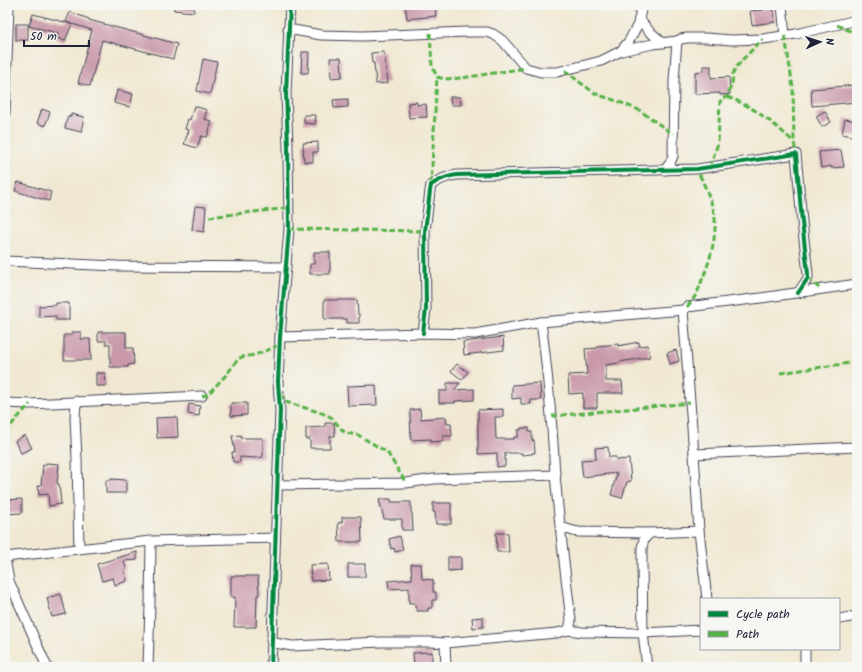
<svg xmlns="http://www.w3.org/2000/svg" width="862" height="672" viewBox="0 0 862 672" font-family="Kalam,sans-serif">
  <rect width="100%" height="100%" fill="#f6f6f2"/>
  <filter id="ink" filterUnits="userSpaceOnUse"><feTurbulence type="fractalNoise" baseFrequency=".025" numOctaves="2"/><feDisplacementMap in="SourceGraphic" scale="8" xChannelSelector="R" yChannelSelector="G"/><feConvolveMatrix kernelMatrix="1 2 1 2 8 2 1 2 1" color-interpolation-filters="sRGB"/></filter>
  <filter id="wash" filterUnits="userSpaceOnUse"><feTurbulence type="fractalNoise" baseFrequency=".012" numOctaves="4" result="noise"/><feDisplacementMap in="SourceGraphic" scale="16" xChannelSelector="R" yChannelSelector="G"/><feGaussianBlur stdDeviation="0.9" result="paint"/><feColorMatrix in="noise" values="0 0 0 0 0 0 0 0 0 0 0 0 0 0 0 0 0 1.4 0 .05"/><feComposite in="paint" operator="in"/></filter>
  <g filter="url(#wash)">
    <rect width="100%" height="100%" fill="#f0e8d2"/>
    <g id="blocks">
      <g fill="#c999aa">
        <polygon points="174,5 194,5 194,12 174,10"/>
        <polygon points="405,5 435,5 436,16 407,19"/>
        <polygon points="773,5 775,22 752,25 750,11 764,10 763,7"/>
        <polygon points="70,12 89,19 89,20 177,44 173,59 102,40 90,86 78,83 92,30 66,22"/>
        <polygon points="33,14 72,24 65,41 57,38 58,33 29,26"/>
        <rect x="16" y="24" width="12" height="16"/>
        <polygon points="302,52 309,52 308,73 301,73"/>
        <polygon points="384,52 388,83 376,84 374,63 372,63 371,53"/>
        <polygon points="330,58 341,58 342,77 331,78"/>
        <polygon points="203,59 217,62 210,94 197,91"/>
        <polygon points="703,66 711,66 711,78 729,77 730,94 720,95 720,93 695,94 695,72 703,71"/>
        <polygon points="857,85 857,102 812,106 811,89"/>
        <polygon points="117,90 133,94 130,107 114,103"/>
        <polygon points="450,97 460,97 461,105 451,105"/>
        <polygon points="348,99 348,107 334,108 333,100"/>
        <polygon points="417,102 417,105 426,104 427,117 409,118 408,103"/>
        <polygon points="194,106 207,110 204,119 212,121 207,137 201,136 197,148 184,144 189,130 185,129 188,119 190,120"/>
        <polygon points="42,109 50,112 45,126 37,123"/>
        <polygon points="825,111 831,122 822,127 816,116"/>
        <polygon points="71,114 84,117 81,132 65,128 68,116 71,117"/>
        <polygon points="304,115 316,115 315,124 304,123"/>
        <polygon points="845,119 857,121 857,137 842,134"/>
        <polygon points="318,142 318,152 313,152 313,162 304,162 303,143"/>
        <polygon points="841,150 844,167 831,168 831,166 821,168 819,152"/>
        <polygon points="18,182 51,192 49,201 15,191"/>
        <polygon points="195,206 206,207 204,232 192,230"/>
        <polygon points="314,252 330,252 330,274 310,274 310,264 314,264"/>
        <polygon points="324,300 357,300 358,314 359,314 359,323 347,323 347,319 324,319"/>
        <polygon points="56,303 69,303 69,320 56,320 56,316 39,317 39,306 56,305"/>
        <polygon points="72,332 81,332 81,339 90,339 91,360 64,360 64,335 72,335"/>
        <polygon points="98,332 126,332 126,348 133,348 134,364 128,365 128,367 110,367 110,344 106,344 106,341 98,341"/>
        <polygon points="503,337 504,350 464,355 463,342"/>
        <polygon points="639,342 639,346 648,345 650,357 619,362 620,363 606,365 606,381 622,381 623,393 597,393 597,408 583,408 583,393 569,394 568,375 587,374 585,349 598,348 598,346 618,344 618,346"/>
        <polygon points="676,350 679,361 670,364 667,353"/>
        <polygon points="457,364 468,372 462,380 451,371"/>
        <polygon points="96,373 105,373 106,386 96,386"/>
        <polygon points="447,383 460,383 454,390 474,389 474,400 455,401 455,403 439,403 439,391 447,391"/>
        <polygon points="540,383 541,400 530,400 531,404 521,404 521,398 512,399 512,385"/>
        <polygon points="376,385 377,405 348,406 347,386"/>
        <polygon points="231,403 247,403 247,415 231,416"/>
        <polygon points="189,404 200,406 199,416 188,414"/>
        <polygon points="420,409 421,419 446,417 447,424 451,424 452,436 443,436 443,441 431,442 431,439 411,440 410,410"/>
        <polygon points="503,409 503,417 495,417 496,439 514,439 514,437 518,437 518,430 521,430 521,428 529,428 529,432 532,432 532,441 534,440 535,453 532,453 532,454 522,455 522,453 505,453 505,466 497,467 497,453 478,454 478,410"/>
        <polygon points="177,417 178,437 157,438 156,418"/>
        <polygon points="325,423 334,423 335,436 330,436 330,448 310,448 310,439 306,439 306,428 325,427"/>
        <polygon points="25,435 32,448 21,453 15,441"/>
        <polygon points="241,435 241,438 263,438 263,457 255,458 240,457 240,462 233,462 232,452 235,452 232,436"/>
        <polygon points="608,447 609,457 616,457 616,460 629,459 631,481 627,482 622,498 611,495 617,473 583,477 581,460 596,459 595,448"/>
        <polygon points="46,463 59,464 57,484 59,484 61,504 49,506 48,494 39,495 38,486 41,485 43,465 46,465"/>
        <polygon points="111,479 126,480 126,493 106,493 106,480 111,480"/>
        <polygon points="22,499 22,513 5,514 5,500"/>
        <polygon points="379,499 391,499 391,502 411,502 411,513 412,513 413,530 402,530 402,519 384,519"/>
        <polygon points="433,503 451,503 451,524 436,524 435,512 433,512"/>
        <polygon points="342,517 361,517 362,542 339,542 338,523 342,522"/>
        <polygon points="496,533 508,533 509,552 497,552"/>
        <polygon points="400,536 403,550 395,552 394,548 391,549 389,539"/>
        <polygon points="137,552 137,560 124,561 126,569 124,570 127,581 115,585 113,578 102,581 97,564"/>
        <polygon points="448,557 461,557 461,570 448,571"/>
        <polygon points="328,564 329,580 311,581 310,565"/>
        <rect x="348" y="564" width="17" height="13"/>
        <polygon points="411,564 421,564 422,579 433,580 433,592 436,592 436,600 432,600 432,608 428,608 428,611 417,611 417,608 415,608 415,603 409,603 409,588 389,589 388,581 412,579"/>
        <polygon points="231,576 258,576 259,595 257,595 256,627 234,627 235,597 231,597"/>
        <polygon points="61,594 66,614 52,617 47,598"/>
        <polygon points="483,617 483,627 473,628 472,618"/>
        <polygon points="432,652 432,667 414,667 413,653"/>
      </g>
    </g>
  </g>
  <g filter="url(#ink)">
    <use href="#blocks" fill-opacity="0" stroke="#414052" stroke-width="1"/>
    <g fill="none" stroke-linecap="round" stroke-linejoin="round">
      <defs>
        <g id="minor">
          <polyline points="782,5 785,36"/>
          <polyline points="639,19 649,31 663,43"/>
          <polyline points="288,29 321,35 362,36 467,32 487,32 493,34 502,40 526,68 541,72 557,72 601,61 621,51 629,41 638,24 642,5"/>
          <polyline points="621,51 653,44 677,41"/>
          <polyline points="5,113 9,5"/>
          <polyline points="665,170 670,163 673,156 674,80 677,41 681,39 687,38 706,38 731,40 763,39 796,34 857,20"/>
          <polyline points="5,261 117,266 286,267"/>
          <polyline points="683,310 694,454 699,531 707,599"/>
          <path d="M541 322C548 373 552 423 555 474 559 522 565 571 571 620L569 630"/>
          <path d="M423 333 426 309 425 231 430 191 431 185C440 179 447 176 457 175L697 169 796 154 802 222 808 274V278L798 293"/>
          <polyline points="280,337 423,333 475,334 541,322 683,310 687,307 695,306 761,298 857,284"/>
          <polyline points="76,401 75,418 77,459 79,549"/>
          <polyline points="5,403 30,404 202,396"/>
          <polyline points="694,454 857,447"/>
          <polyline points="278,485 406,483 434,479 556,475"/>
          <polyline points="561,527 573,531 579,532 650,533 699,531"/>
          <polyline points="5,557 151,541 275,538"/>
          <polyline points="5,558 9,581 47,667"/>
          <polyline points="839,619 857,616"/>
          <polyline points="271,640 275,643 292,646 382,642 431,642 445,643 557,633 569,630 582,632 643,633 701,630"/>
          <polyline points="445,643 446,667"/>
          <polyline points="148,667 150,605 151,541"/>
          <polyline points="271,667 280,410 278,382 280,337 289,229 288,147 286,93 290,5"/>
          <polyline points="647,667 643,633 642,565 642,548 644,539 650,533"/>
          <polyline points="805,667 805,649"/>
        </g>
      </defs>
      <use href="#minor" stroke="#414052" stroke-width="11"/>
      <use href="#minor" stroke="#fff" stroke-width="9"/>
      <g stroke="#55b146" stroke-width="3" stroke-dasharray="6 3" stroke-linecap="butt">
        <polyline points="837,25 857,34"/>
        <polyline points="430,33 432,66 437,77 445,79 462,78 526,68"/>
        <polyline points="785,36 793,88 794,142 796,154"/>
        <polyline points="5,64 7,64"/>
        <polyline points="565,70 578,81 596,94 617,101 639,110 673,134"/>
        <path d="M727 97C754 106 774 124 794 142"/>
        <polyline points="710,167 718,143 720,102 722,98 727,97 732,83 733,74 735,69 742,60 763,39"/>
        <polyline points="431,185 437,77"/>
        <polyline points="209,217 288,208"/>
        <polyline points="289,229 425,231"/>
        <polyline points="808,278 820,289"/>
        <path d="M687 307C690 303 694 299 696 294 699 290 700 285 702 280 710 261 716 240 715 219 713 202 704 185 697 169"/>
        <polyline points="854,362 857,385"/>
        <polyline points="780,373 857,362"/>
        <polyline points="280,394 286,402 322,413 331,417 345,433 358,435 387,452 406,483"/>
        <polyline points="202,396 207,395 209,393 227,374 238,359 242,357 255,355 280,345"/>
        <polyline points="552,416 690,403"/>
        <polyline points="5,432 30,404"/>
      </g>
      <defs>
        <g id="cycleway">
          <path d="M423 333 426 309 425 231 430 191 431 185C440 179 447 176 457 175L697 169 796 154 802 222 808 274V278L798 293"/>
          <polyline points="271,667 280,410 278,382 280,337 289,229 288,147 286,93 290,5"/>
        </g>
      </defs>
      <use href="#cycleway" stroke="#f6f6f2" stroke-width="6"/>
      <use href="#cycleway" stroke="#00873e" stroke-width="4"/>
    </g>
  </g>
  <rect width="862" height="672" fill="none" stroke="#f6f6f2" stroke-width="20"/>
  <rect x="700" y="598" width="140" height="52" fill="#f6f6f2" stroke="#a1a1a9"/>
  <rect x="708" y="611" width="20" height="6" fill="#00873e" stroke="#a1a1a9"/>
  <text x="736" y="618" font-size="12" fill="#22223b">Cycle path</text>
  <rect x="708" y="631" width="20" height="6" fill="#55b146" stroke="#a1a1a9"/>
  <text x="736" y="638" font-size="12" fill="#22223b">Path</text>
  <g transform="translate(820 42) rotate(87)" stroke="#f6f6f2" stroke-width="3" paint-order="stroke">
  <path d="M0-3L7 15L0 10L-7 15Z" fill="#22223b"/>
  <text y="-6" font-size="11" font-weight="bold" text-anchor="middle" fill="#22223b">N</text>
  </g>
  <path d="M24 40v6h65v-6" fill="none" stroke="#22223b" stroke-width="2"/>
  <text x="30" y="40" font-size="12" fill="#22223b" stroke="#f6f6f2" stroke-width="3" paint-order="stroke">50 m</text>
</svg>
